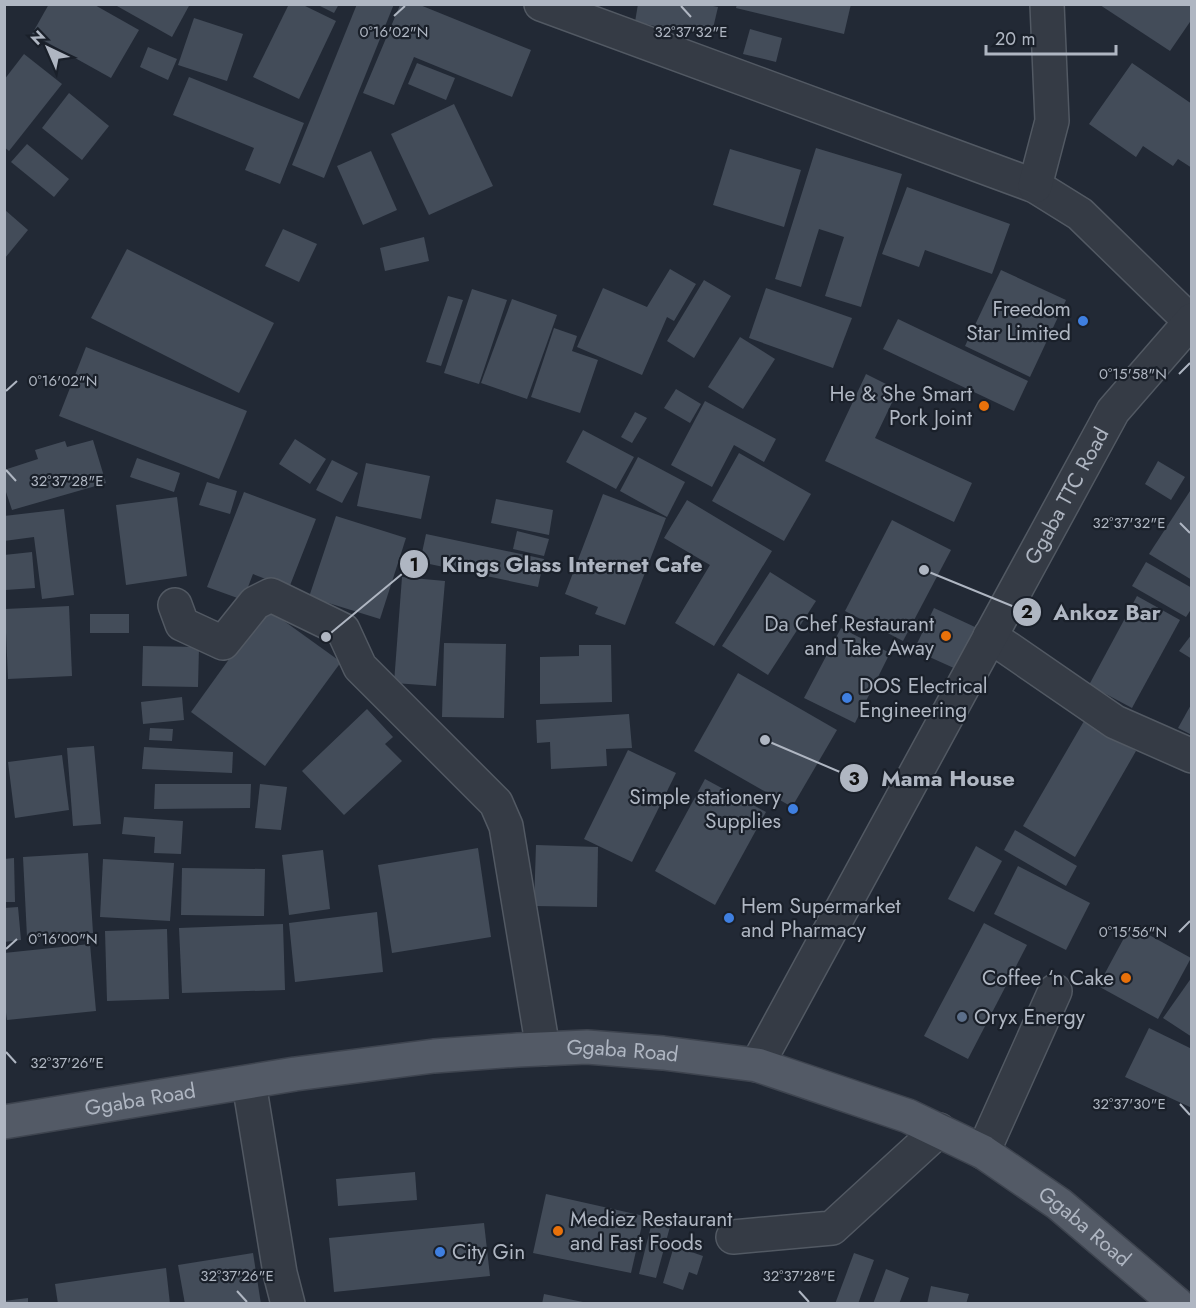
<svg xmlns="http://www.w3.org/2000/svg" width="1196" height="1308" viewBox="0 0 1196 1308" font-family="Jost,sans-serif">
  <rect width="100%" height="100%" fill="#222935"/>
  <g fill="#434c59">
    <polygon points="49,4 93,4 139,30 111,78 32,34"/>
    <polygon points="118,4 190,4 172,37 117,6"/>
    <polygon points="289,4 301,4 336,21 299,99 253,77"/>
    <polygon points="316,4 339,4 334,13"/>
    <polygon points="357,4 394,4 324,178 292,165"/>
    <polygon points="638,4 703,4 718,7 711,37 635,22"/>
    <polygon points="737,4 851,4 844,34 736,8"/>
    <polygon points="400,5 420,5 531,50 512,97 414,57 394,105 363,93"/>
    <polygon points="1100,5 1188,5 1192,7 1192,19 1170,51"/>
    <polygon points="194,18 243,34 227,81 178,65"/>
    <polygon points="750,29 782,38 776,62 743,54"/>
    <polygon points="148,47 177,59 168,80 140,67"/>
    <polygon points="24,54 62,84 9,151 4,147 4,80"/>
    <polygon points="417,63 455,78 446,100 408,84"/>
    <polygon points="1132,63 1192,104 1192,168 1178,159 1173,166 1143,146 1136,157 1089,124"/>
    <polygon points="189,77 304,123 280,184 245,170 254,148 173,115"/>
    <polygon points="69,93 109,126 82,160 42,128"/>
    <polygon points="454,104 493,186 429,215 391,134"/>
    <polygon points="27,144 69,179 54,197 11,162"/>
    <polygon points="816,148 902,174 861,307 825,296 844,237 819,229 801,287 775,279"/>
    <polygon points="730,149 801,170 784,227 713,205"/>
    <polygon points="371,151 397,210 363,225 337,166"/>
    <polygon points="907,187 1010,224 992,274 925,250 919,267 882,254"/>
    <polygon points="5,210 28,230 5,258"/>
    <polygon points="283,229 317,244 299,282 265,266"/>
    <polygon points="424,237 429,261 385,271 380,248"/>
    <polygon points="127,249 274,323 239,393 91,318"/>
    <polygon points="670,269 696,284 674,321 667,317 642,375 577,347 603,288 647,307"/>
    <polygon points="1001,270 1066,300 1030,377 965,346"/>
    <polygon points="704,280 731,296 694,358 667,341"/>
    <polygon points="766,288 852,318 833,368 749,338"/>
    <polygon points="472,289 507,300 479,384 444,373"/>
    <polygon points="448,296 463,300 441,366 426,362"/>
    <polygon points="512,299 557,315 527,399 481,383"/>
    <polygon points="898,319 1028,381 1014,411 883,349"/>
    <polygon points="554,328 577,336 572,351 598,360 580,413 531,397"/>
    <polygon points="740,337 775,359 743,409 708,387"/>
    <polygon points="86,347 247,411 219,479 59,416"/>
    <polygon points="866,374 898,390 875,438 972,483 954,522 825,461"/>
    <polygon points="676,389 701,404 690,423 664,408"/>
    <polygon points="705,401 776,439 764,462 734,445 712,487 671,465"/>
    <polygon points="635,412 647,418 632,443 621,437"/>
    <polygon points="583,430 634,457 616,489 566,462"/>
    <polygon points="295,439 326,459 310,484 279,464"/>
    <polygon points="93,440 106,483 12,510 4,486 4,470 38,459 35,450 65,441 67,447"/>
    <polygon points="739,453 811,494 784,541 712,501"/>
    <polygon points="638,457 685,482 667,517 620,491"/>
    <polygon points="137,458 180,473 174,492 130,477"/>
    <polygon points="332,460 358,473 342,503 316,490"/>
    <polygon points="1158,461 1185,477 1171,500 1145,484"/>
    <polygon points="366,463 430,476 421,519 357,506"/>
    <polygon points="207,482 237,491 230,514 199,505"/>
    <polygon points="1192,488 1192,580 1149,554"/>
    <polygon points="244,492 316,519 289,588 253,574 243,600 207,587"/>
    <polygon points="603,494 666,518 625,625 595,614 598,607 565,594"/>
    <polygon points="177,497 187,576 126,585 116,505"/>
    <polygon points="496,499 553,510 549,535 491,523"/>
    <polygon points="687,500 772,551 714,646 675,623 710,565 664,538"/>
    <polygon points="64,509 74,595 42,599 34,537 4,541 4,516"/>
    <polygon points="336,516 406,538 380,619 309,597"/>
    <polygon points="892,520 951,550 903,641 845,611"/>
    <polygon points="517,531 549,539 544,556 513,549"/>
    <polygon points="426,534 544,559 538,587 420,562"/>
    <polygon points="32,552 35,588 5,590 4,555"/>
    <polygon points="1146,562 1192,588 1192,608 1186,617 1132,586"/>
    <polygon points="770,572 816,601 768,675 722,646"/>
    <polygon points="402,577 445,581 436,686 394,683"/>
    <polygon points="1137,596 1180,620 1132,708 1089,685"/>
    <polygon points="69,606 72,676 8,679 5,609"/>
    <polygon points="266,608 341,662 265,766 191,712"/>
    <polygon points="934,608 975,627 956,669 914,650"/>
    <rect x="90" y="614" width="39" height="19"/>
    <polygon points="841,628 890,653 855,723 804,698"/>
    <polygon points="1192,634 1192,659 1179,651"/>
    <polygon points="444,643 506,644 504,718 442,717"/>
    <polygon points="579,645 611,645 612,702 540,704 540,657 579,656"/>
    <polygon points="143,646 199,647 198,687 142,686"/>
    <polygon points="738,673 837,730 792,807 694,751"/>
    <polygon points="182,697 184,720 143,724 141,702"/>
    <polygon points="1192,703 1192,735 1178,728"/>
    <polygon points="367,709 393,737 385,744 402,761 344,815 302,771"/>
    <polygon points="629,714 632,748 606,749 607,766 551,769 550,742 537,743 536,720"/>
    <polygon points="1084,721 1136,751 1075,857 1023,826"/>
    <polygon points="150,728 173,729 172,741 149,740"/>
    <polygon points="94,746 101,824 73,826 67,748"/>
    <polygon points="144,747 233,752 232,773 142,769"/>
    <polygon points="628,750 676,773 632,862 584,839"/>
    <polygon points="62,755 69,810 15,818 8,762"/>
    <polygon points="705,779 766,812 715,905 655,871"/>
    <polygon points="155,784 251,784 250,808 154,809"/>
    <polygon points="260,784 287,787 281,830 255,828"/>
    <polygon points="124,817 183,821 181,854 154,853 155,837 122,834"/>
    <polygon points="1015,830 1077,866 1066,886 1004,850"/>
    <polygon points="536,845 598,847 597,907 534,906"/>
    <polygon points="976,846 1002,861 974,912 948,899"/>
    <polygon points="478,848 491,937 392,953 378,865"/>
    <polygon points="323,850 330,909 289,915 282,855"/>
    <polygon points="88,853 93,933 27,937 23,857"/>
    <polygon points="14,858 15,902 4,902 4,859"/>
    <polygon points="103,859 174,863 170,921 100,917"/>
    <polygon points="1018,866 1090,903 1066,950 994,914"/>
    <polygon points="182,868 265,869 264,916 181,915"/>
    <polygon points="18,907 21,940 4,942 4,908"/>
    <polygon points="377,912 383,972 295,982 289,923"/>
    <polygon points="984,923 1027,945 968,1059 924,1036"/>
    <polygon points="283,924 285,990 182,993 179,928"/>
    <polygon points="1131,925 1191,958 1158,1019 1098,986"/>
    <polygon points="167,929 169,999 107,1001 105,931"/>
    <polygon points="90,944 96,1011 7,1020 4,998 4,953"/>
    <polygon points="1192,977 1192,1037 1163,1018"/>
    <polygon points="1149,1028 1192,1049 1192,1108 1125,1077"/>
    <polygon points="415,1172 417,1200 338,1206 336,1179"/>
    <polygon points="546,1194 644,1216 631,1273 533,1253"/>
    <polygon points="653,1218 671,1223 656,1278 639,1274"/>
    <polygon points="484,1223 490,1276 334,1292 329,1238"/>
    <polygon points="674,1246 703,1256 697,1275 689,1272 683,1290 663,1283"/>
    <polygon points="253,1253 261,1304 185,1304 178,1265"/>
    <polygon points="854,1253 874,1260 858,1304 835,1304"/>
    <polygon points="166,1268 170,1304 58,1304 55,1284"/>
    <polygon points="886,1269 909,1278 899,1304 873,1304"/>
    <polygon points="931,1286 969,1294 966,1304 927,1304"/>
    <polygon points="544,1294 583,1302 583,1304 542,1304"/>
    <polygon points="28,1298 28,1304 4,1304 4,1301"/>
  </g>
  <g fill="none" stroke-linecap="round" stroke-linejoin="round">
    <defs>
      <g id="minor">
        <polyline points="541,4 1035,186 1080,214 1190,321"/>
        <polyline points="1035,186 1052,121 1047,4"/>
        <polyline points="175,605 182,624 223,643 255,603 271,595 343,630 360,667 496,803 506,826 543,1049"/>
        <polyline points="990,636 1115,722 1192,756"/>
        <path id="s1" d="M757 1065 1113 411 1192 320"/>
        <polyline points="249,1083 280,1273 288,1304"/>
        <polyline points="983,1152 1055,991"/>
        <polyline points="733,1237 832,1228 939,1130"/>
      </g>
      <g id="major">
        <path id="s2" d="M4 1122 295 1074 434 1056 518 1050 587 1047 663 1053 757 1065 908 1116 983 1152 1059 1204 1177 1304"/>
      </g>
    </defs>
    <use href="#minor" stroke="#525963" stroke-width="36"/>
    <use href="#major" stroke="#3e444f" stroke-width="36"/>
    <use href="#minor" stroke="#353b45" stroke-width="33"/>
    <use href="#major" stroke="#535a66" stroke-width="33"/>
  </g>
  <path fill="none" stroke="#afb6c2" stroke-width="2" d="M681 6 691 17M394 16 405 6M1179 374 1190 363M6 391 17 381M6 470 16 481M1180 523 1190 533M1179 932 1190 921M6 949 17 939M6 1052 16 1063M1180 1104 1190 1115M237 1291 247 1302M799 1291 809 1302"/>
  <g fill="#3f7fe0" stroke="#1a202a" stroke-width="2">
    <circle cx="1083" cy="321" r="6"/>
    <circle cx="847" cy="698" r="6"/>
    <circle cx="793" cy="809" r="6"/>
    <circle cx="729" cy="918" r="6"/>
    <circle cx="440" cy="1252" r="6"/>
  </g>
  <g fill="#e8710a" stroke="#1a202a" stroke-width="2">
    <circle cx="984" cy="406" r="6"/>
    <circle cx="946" cy="636" r="6"/>
    <circle cx="1126" cy="978" r="6"/>
    <circle cx="558" cy="1231" r="6"/>
  </g>
  <circle fill="#5c6f8a" stroke="#1a202a" stroke-width="2" cx="962" cy="1017" r="6"/>
  <g text-anchor="middle" stroke-width="4.5" stroke-linejoin="round" paint-order="stroke">
    <g font-size="21" fill="#afb6c2" stroke="#1a202a" text-anchor="end">
      <text x="1071" y="316">Freedom<tspan x="1071" dy="24">Star Limited</tspan></text>
      <text x="972" y="401">He &amp; She Smart<tspan x="972" dy="24">Pork Joint</tspan></text>
      <text x="934" y="631">Da Chef Restaurant<tspan x="934" dy="24">and Take Away</tspan></text>
      <text x="859" y="693" text-anchor="start">DOS Electrical<tspan x="859" dy="24">Engineering</tspan></text>
      <text x="781" y="804">Simple stationery<tspan x="781" dy="24">Supplies</tspan></text>
      <text x="741" y="913" text-anchor="start">Hem Supermarket<tspan x="741" dy="24">and Pharmacy</tspan></text>
      <text x="1114" y="985">Coffee ‘n Cake</text>
      <text x="974" y="1024" text-anchor="start">Oryx Energy</text>
      <text x="570" y="1226" text-anchor="start">Mediez Restaurant<tspan x="570" dy="24">and Fast Foods</tspan></text>
      <text x="452" y="1259" text-anchor="start">City Gin</text>
    </g>
    <g font-size="21" fill="#afb6c2" stroke="#1a202a">
      <text dy="7" stroke="none"><textPath href="#s1" startOffset="648">Ggaba TTC Road</textPath></text>
      <text dy="7" stroke="none"><textPath href="#s2" startOffset="624">Ggaba Road</textPath></text>
      <text dy="7" stroke="none"><textPath href="#s2" startOffset="138">Ggaba Road</textPath></text>
      <text dy="7" stroke="none"><textPath href="#s2" startOffset="1128">Ggaba Road</textPath></text>
    </g>
  </g>
  <g font-size="15" text-anchor="middle" fill="#afb6c2" stroke="#1a202a" stroke-width="4.5" stroke-linejoin="round" paint-order="stroke">
    <text x="394" y="37">0°16'02"N</text>
    <text x="691" y="37">32°37'32"E</text>
    <text x="1133" y="379">0°15'58"N</text>
    <text x="63" y="386">0°16'02"N</text>
    <text x="67" y="486">32°37'28"E</text>
    <text x="1129" y="528">32°37'32"E</text>
    <text x="1133" y="937">0°15'56"N</text>
    <text x="63" y="944">0°16'00"N</text>
    <text x="67" y="1068">32°37'26"E</text>
    <text x="1129" y="1109">32°37'30"E</text>
    <text x="237" y="1281">32°37'26"E</text>
    <text x="799" y="1281">32°37'28"E</text>
  </g>
  <path fill="none" stroke="#afb6c2" stroke-width="2" d="M326 637L414 564M924 570L1027 612M765 740L854 778"/>
  <g fill="#afb6c2" stroke="#1a202a" stroke-width="2">
    <circle cx="326" cy="637" r="6"/>
    <circle cx="924" cy="570" r="6"/>
    <circle cx="765" cy="740" r="6"/>
    <circle cx="414" cy="564" r="15"/>
    <circle cx="1027" cy="612" r="15"/>
    <circle cx="854" cy="778" r="15"/>
  </g>
  <g font-size="18" text-anchor="middle" font-weight="bold" fill="#111">
    <text x="414" y="571">1</text>
    <text x="1027" y="618">2</text>
    <text x="854" y="785">3</text>
  </g>
  <g font-size="22" text-anchor="middle" font-weight="bold" fill="#afb6c2" stroke="#1a202a" stroke-width="4.5" stroke-linejoin="round" paint-order="stroke">
    <text x="572" y="572">Kings Glass Internet Cafe</text>
    <text x="1107" y="620">Ankoz Bar</text>
    <text x="948" y="786">Mama House</text>
  </g>
  <rect width="1196" height="1308" fill="none" stroke="#afb6c2" stroke-width="12"/>
  <g transform="translate(48 48) rotate(316)" stroke="#1a202a" stroke-width="4.5" paint-order="stroke">
  <path d="M0-4.5L10 22L0 15L-10 22Z" fill="#afb6c2"/>
  <text y="-9" font-size="16" font-weight="bold" text-anchor="middle" fill="#afb6c2">N</text>
  </g>
  <path d="M986 45v9h130v-9" fill="none" stroke="#afb6c2" stroke-width="3"/>
  <text x="995" y="45" font-size="18" fill="#afb6c2" stroke="#1a202a" stroke-width="4.5" paint-order="stroke">20 m</text>
</svg>
